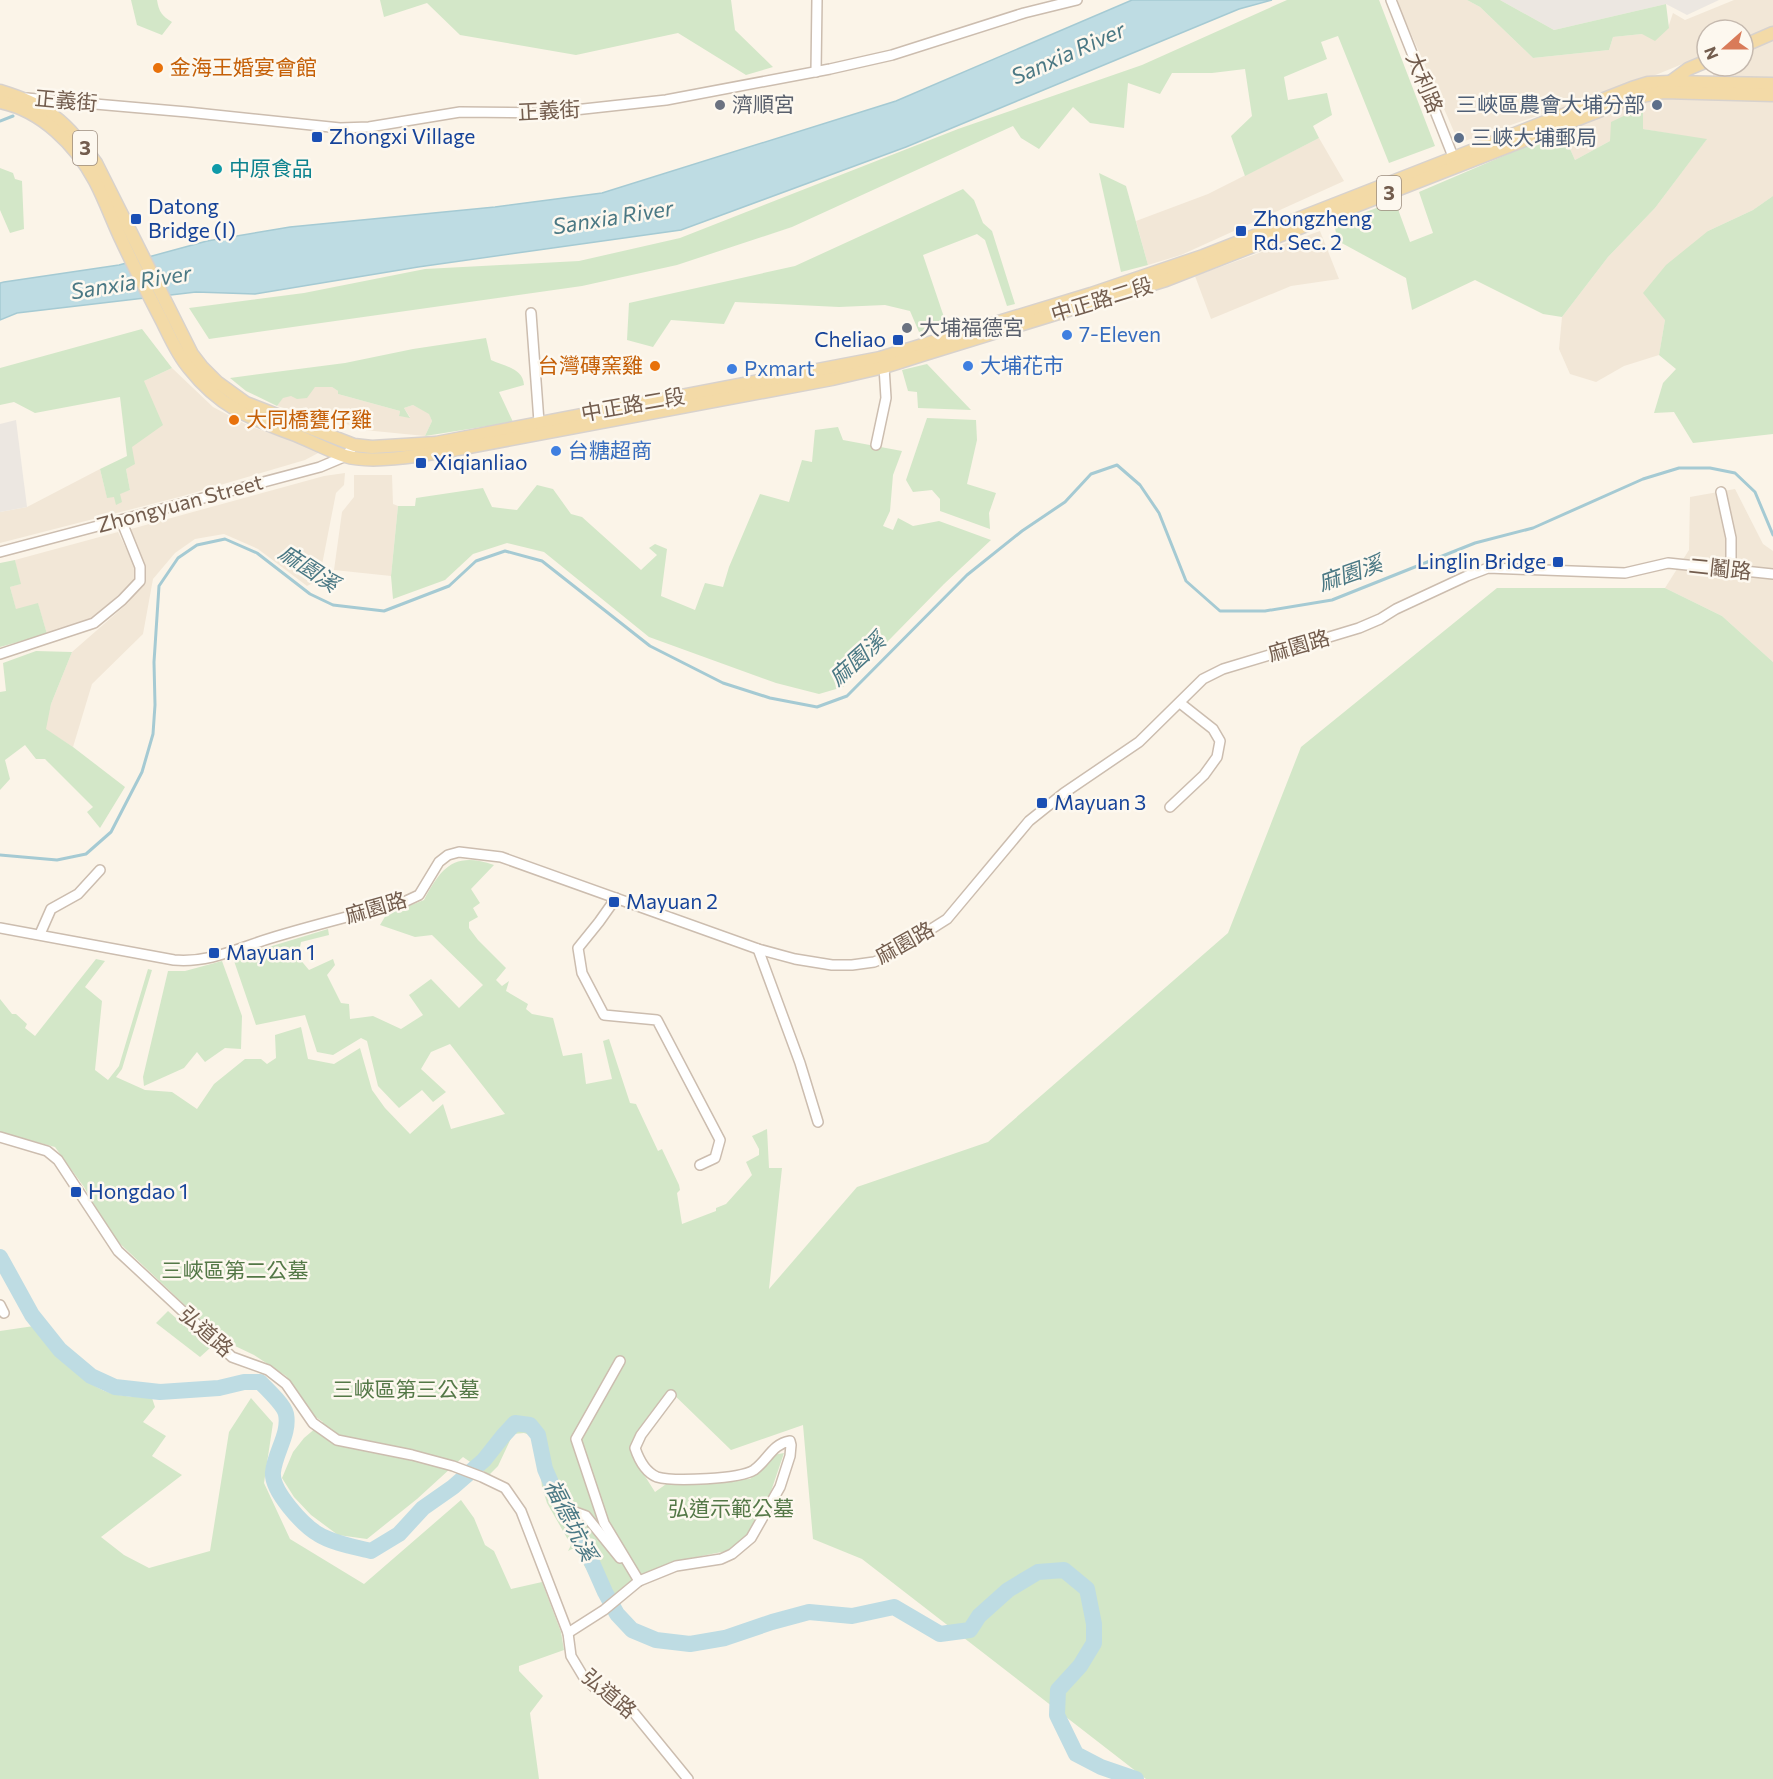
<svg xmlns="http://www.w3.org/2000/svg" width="1773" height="1779" viewBox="0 0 1773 1779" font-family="Commissioner,'Noto Sans TC',sans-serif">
  <rect width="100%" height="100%" fill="#fbf4e8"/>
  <g fill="#f2e7d7">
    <polygon points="1398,0 1467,0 1480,7 1533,58 1609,50 1613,37 1642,34 1668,28 1673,13 1685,20 1734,0 1773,0 1773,27 1743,39 1743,30 1707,30 1707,54 1658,74 1459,143 1398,4"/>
    <polygon points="1773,36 1773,79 1713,78 1713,66 1743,66 1743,49"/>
    <polygon points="1667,98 1773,101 1773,196 1753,210 1708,231 1665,320 1659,355 1624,366 1596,382 1570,374 1559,349 1562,317 1608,257 1655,208 1706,140 1643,129 1610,141 1575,160 1562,131 1633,103"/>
    <polygon points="1319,138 1344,181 1181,255 1148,265 1136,221 1208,194"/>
    <polygon points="1320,231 1339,279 1291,286 1211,319 1195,276"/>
    <polygon points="172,368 213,407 249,426 322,451 305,460 183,496 0,543 0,512 27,507 100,469 107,497 130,490 126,469 132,447 144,381"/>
    <polygon points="315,387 332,387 338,391 338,394 400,411 399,416 410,417 404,408 413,405 429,413 432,421 425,436 364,430 309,411 305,414 277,406 284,396"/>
    <polygon points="345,473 344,485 336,493 319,580 307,586 258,549 224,534 195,539 175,553 153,579 143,634 92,684 73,747 45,729 51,704 72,652 128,603 145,580 143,563 131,529 324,476"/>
    <polygon points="354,475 392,475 393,504 398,506 391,576 334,570 342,512 354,497"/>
    <polygon points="1735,489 1763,544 1773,551 1773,662 1722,616 1665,588 1689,550 1690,497"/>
    <polygon points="118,532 134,565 137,578 93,618 47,634 38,604 16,610 10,587 20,584 15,560"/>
  </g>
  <g fill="#ece7e1">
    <polygon points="1500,0 1719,0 1687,15 1666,4 1554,30"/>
    <polygon points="16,420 27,507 0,512 0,424"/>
  </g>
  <g fill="#d3e7c8">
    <path d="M131 0H157C159 12 162 16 172 22L162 35 137 25Z"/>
    <polygon points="380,0 731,0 735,30 773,67 746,75 678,33 576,55 460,35 427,3 384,17"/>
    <polygon points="1287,0 1379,0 1435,146 1389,163 1338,36 1321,42 1327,59 1284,77 1288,100 1327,93 1332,115 1313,126 1319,138 1245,176 1231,136 1252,116 1245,69 1212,73 1172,73 1160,94 1128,83 1124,128 1090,123 1073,107 1039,149 1021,138 1013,126 792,227 677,265 582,286 209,339 189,308 304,293 425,269 579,261 680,238 958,129 1142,65"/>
    <polygon points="1467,0 1500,0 1554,30 1666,4 1669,28 1655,41 1642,34 1613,37 1609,50 1533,58 1480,7"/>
    <polygon points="1632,112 1643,112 1643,129 1707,139 1655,208 1608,257 1562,317 1543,314 1475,280 1412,310 1406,278 1338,241 1334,224 1395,201 1410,242 1433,233 1419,192 1562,131 1575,160 1610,141 1611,122"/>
    <polygon points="0,168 13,173 15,179 22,181 24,229 10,233 0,210"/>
    <polygon points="1099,173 1126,186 1148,265 1121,272"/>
    <polygon points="963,189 974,200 983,223 992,231 1015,304 1007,306 985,240 977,234 923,255 946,323 919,332 910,311 885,305 839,307 735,302 724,324 671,320 653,347 627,340 629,303 795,266"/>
    <polygon points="1773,196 1773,434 1693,443 1674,412 1654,413 1663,383 1676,369 1659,355 1665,320 1643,293 1666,265 1708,231 1753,210"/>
    <polygon points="142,329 172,368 144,381 163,425 132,447 135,464 126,469 130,490 120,494 122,502 116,505 114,497 107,498 100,469 127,456 120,397 35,413 14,402 0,405 0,368"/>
    <path d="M486 338 491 360C504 366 523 368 524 385L499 392 513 422 425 436 432 421 429 414 413 405 404 408 410 418 399 416 400 411 338 394V391L332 387H315L307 398 297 399 291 396 283 398 277 406 246 391 230 378 345 363 413 349Z"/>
    <polygon points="927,364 971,410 918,408 917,392 908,391 902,370"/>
    <polygon points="927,418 976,420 977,440 967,484 996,493 989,513 990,529 940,511 940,499 932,490 913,492 906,480"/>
    <polygon points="838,427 843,440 902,451 893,475 890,511 883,526 893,530 898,518 913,526 939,521 991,540 944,584 843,687 819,694 776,683 649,637 544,552 507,543 473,554 445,580 393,599 391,576 398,506 415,506 416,498 483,488 492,507 517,510 537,485 553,489 571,514 582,517 641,570 657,555 649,548 655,544 667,549 661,596 695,610 705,583 723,587 729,567 760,494 789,502 802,460 812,462 815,430"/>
    <polygon points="15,560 21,584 10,587 16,609 38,603 47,634 0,647 0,563"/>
    <path d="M1497 588H1665L1722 616 1773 662V1779H1146L862 1559 813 1539 803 1425 731 1450 669 1390 631 1445 636 1462 655 1492 669 1482 750 1479 773 1455 784 1453 765 1509 747 1536 732 1550 676 1561 634 1580 603 1604 592 1579 574 1548 568 1551 571 1545 547 1503 542 1487 538 1448 530 1435 524 1433 513 1434 498 1466 489 1475 463 1457 417 1499 367 1539 338 1535 311 1515 294 1497 282 1478 293 1452 304 1438 323 1422 314 1416 286 1376 254 1355 233 1345 209 1328 113 1237 84 1187 55 1147 0 1132V999L12 1014H16L27 1024 25 1028 35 1036 96 959 105 961 85 987 102 1001 95 1070 108 1080 119 1066 148 969 152 970 122 1069 116 1077 145 1090 172 1092 197 1109 214 1084 245 1059H261L267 1064 276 1058 275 1035 301 1027 308 1059 334 1064 360 1048 372 1090 385 1108 410 1134 443 1104 451 1129 505 1114 450 1044 431 1052 421 1069 446 1092 433 1102 422 1090 399 1108 378 1086 367 1041 361 1038 333 1055 317 1052 305 1015 256 1025 233 958 328 929 329 935 301 942 298 957 309 970 333 959 335 965 327 975 341 1003 349 1004 350 1019 373 1016 401 1029 423 1015 409 995 431 979 459 1008 483 985 432 935 415 937 380 925 386 915 424 900C441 868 454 851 494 865L471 889 480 903 473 908 478 917 469 922V928L478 940 506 968 496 980 502 986 509 981 506 991 528 1004 526 1009 532 1014 553 1018 563 1056 582 1053 586 1084 612 1079 603 1041 609 1039 630 1103 636 1104 658 1151 662 1149 679 1185 680 1190 677 1193 682 1224 716 1211V1208L726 1204 752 1175 746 1162 759 1155V1149L752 1136 767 1129 769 1168H782L769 1289 857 1187 988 1142 1228 933 1301 747Z"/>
    <polygon points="36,651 72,652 51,704 46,729 73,747 125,787 100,828 87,812 93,807 45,759 36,759 25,745 5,760 10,779 0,790 0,692 6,691 3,663"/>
    <polygon points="222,961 242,1016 241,1049 225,1048 205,1062 197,1052 184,1068 144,1086 143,1077 168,971 185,971"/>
    <polygon points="168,1311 210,1348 200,1357 156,1323"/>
    <path d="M34 1326C55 1352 78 1382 110 1393 123 1397 139 1397 152 1398L155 1407 143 1422 166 1436 152 1456 182 1475 101 1537 124 1555 149 1568 210 1551 229 1432 251 1398 273 1423 264 1483 290 1539 364 1584 461 1500 474 1518 485 1545 494 1551 511 1589 542 1582 561 1632 564 1650 519 1666V1671L543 1696 530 1713 539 1779H0V1331Z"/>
  </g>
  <polygon fill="#bedce3" stroke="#a5cad3" stroke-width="1.5" points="1132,0 1272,0 1239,9 906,147 681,230 418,267 255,294 196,292 17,313 0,320 0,283 4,282 119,265 207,241 290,227 495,207 602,193 896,101"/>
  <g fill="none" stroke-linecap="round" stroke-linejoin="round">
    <g stroke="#a5cad3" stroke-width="3">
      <polyline points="0,121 13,116"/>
      <polyline points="0,855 57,860 86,854 111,832 142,772 153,734 155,705 154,662 159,586 178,558 197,545 225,539 257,553 310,594 333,605 384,611 449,586 476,561 505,551 542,561 650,646 723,683 770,698 817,707 847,696 967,575 1022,531 1065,502 1091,474 1117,465 1140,485 1159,513 1186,581 1220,611 1265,611 1332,600 1475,543 1533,528 1643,479 1679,468 1710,468 1735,473 1755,492 1773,535"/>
    </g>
    <path stroke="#bedce3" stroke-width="16" d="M0 1257 32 1315 60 1350 91 1376 115 1387 160 1392 219 1388 244 1382H260C267 1389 284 1405 286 1414 290 1434 275 1452 273 1472 271 1491 303 1525 318 1534 332 1543 355 1547 371 1551L399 1534 423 1508 453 1487 484 1460 503 1436 515 1423 530 1425 538 1435 545 1469 561 1506 582 1540 605 1592 617 1614 632 1630 656 1640 690 1644 725 1638 772 1622 809 1612 852 1616 894 1607 940 1634 970 1630 979 1616 1008 1590 1038 1572 1064 1570 1087 1589 1094 1624V1643L1080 1666 1058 1690 1057 1715 1076 1754 1101 1767 1136 1779"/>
    <defs>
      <g id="minor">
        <polyline points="1391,0 1456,164"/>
        <polyline points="816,72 817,0"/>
        <polyline points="26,98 187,112 340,128 369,127 460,112 547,113 666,100 830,69 892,55 1024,13 1077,0"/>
        <polyline points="531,313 539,422"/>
        <polyline points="876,445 886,398 884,367"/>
        <polyline points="1721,492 1731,538 1731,570"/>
        <polyline points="0,552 320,467 346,456 354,445"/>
        <polyline points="0,654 94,623 122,600 140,581 140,567 121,520"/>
        <polyline points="1170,807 1204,775 1217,757 1220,741 1213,729 1180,703"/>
        <polyline points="616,898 599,922 578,948 582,973 604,1015 657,1020 720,1140 715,1158 700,1165"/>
        <path d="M0 928 174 960C209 963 236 949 268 939 313 925 359 914 404 902L419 895 439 862 448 855 459 852 501 857 758 949 795 959 832 965H852L874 962 887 957 947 919 1029 821 1064 793 1139 742 1203 679 1223 669 1359 628 1380 619 1396 609 1467 576 1488 568 1625 573 1668 563 1773 574"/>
        <polyline points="40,934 51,909 78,894 100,870"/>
        <polyline points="758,949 800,1063 818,1122"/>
        <polyline points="0,1137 47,1151 58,1160 118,1251 232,1357 268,1370 286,1384 313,1423 337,1440 412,1455 453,1466 482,1477 505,1488 521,1511 568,1633 571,1656 583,1676 595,1688 630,1708 688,1779"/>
        <polyline points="0,1305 4,1313"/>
        <polyline points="620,1361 576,1439 604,1523 639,1581"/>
        <polyline points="575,1512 586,1516 620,1558"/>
        <path d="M568 1633 604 1610 639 1581 676 1566 721 1559 732 1554 751 1538 780 1487 790 1456 791 1445 790 1441C772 1444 768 1460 754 1470 740 1479 674 1482 657 1477 645 1472 639 1460 635 1448L641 1435 671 1395"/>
      </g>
      <g id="major">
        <polyline points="1743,46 1773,33"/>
        <polyline points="1669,83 1688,69 1707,61"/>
        <path d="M0 91C19 97 39 104 55 117 71 129 84 147 96 163L192 354 202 367 217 382 246 403 354 445 372 447 436 443 880 358 1091 294 1203 256 1632 88 1648 83 1670 82 1773 84"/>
        <path d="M0 102C41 110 76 145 95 181 105 200 112 220 121 239 134 267 148 294 162 321 170 337 177 354 189 368 219 406 247 417 290 433 309 440 327 450 345 456 373 465 428 454 458 449L832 379 884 367 925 354 1166 280 1632 98 1663 92 1773 95"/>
      </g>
    </defs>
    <use href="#minor" stroke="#ccbdaf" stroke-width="12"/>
    <use href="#major" stroke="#d8d2cd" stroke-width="15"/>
    <use href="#minor" stroke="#fff" stroke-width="9"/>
    <use href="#major" stroke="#f3daa7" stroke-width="12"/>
  </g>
  <g fill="#e8710a" stroke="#fdf8ef" stroke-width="2">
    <circle cx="158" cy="68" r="6"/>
    <circle cx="655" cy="366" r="6"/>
    <circle cx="234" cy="420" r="6"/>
  </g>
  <g fill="#6b7280" stroke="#fdf8ef" stroke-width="2">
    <circle cx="720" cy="105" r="6"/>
    <circle cx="907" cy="328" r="6"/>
  </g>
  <g fill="#5c6f8a" stroke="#fdf8ef" stroke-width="2">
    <circle cx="1657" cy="105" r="6"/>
    <circle cx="1459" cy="138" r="6"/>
  </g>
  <g fill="#1a4fb4" stroke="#fdf8ef" stroke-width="2">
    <rect x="311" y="131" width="12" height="12" rx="3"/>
    <rect x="130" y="213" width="12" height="12" rx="3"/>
    <rect x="1235" y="225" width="12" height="12" rx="3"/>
    <rect x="892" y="334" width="12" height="12" rx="3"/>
    <rect x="415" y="457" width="12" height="12" rx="3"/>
    <rect x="1552" y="556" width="12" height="12" rx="3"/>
    <rect x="1036" y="797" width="12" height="12" rx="3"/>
    <rect x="608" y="896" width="12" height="12" rx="3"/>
    <rect x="208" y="947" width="12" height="12" rx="3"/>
    <rect x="70" y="1186" width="12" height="12" rx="3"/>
  </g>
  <circle fill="#0f9aa8" stroke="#fdf8ef" stroke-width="2" cx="217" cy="169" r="6"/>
  <g fill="#3f7fe0" stroke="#fdf8ef" stroke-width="2">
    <circle cx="1067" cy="335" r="6"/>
    <circle cx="968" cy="366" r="6"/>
    <circle cx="732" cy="369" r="6"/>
    <circle cx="556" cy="451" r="6"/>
  </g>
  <g text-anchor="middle" stroke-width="5" stroke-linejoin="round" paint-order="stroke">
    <g fill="#fdf8ef" stroke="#9c8c7e" stroke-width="1.5">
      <rect x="73" y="131" width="24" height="34" rx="4.5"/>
      <rect x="1377" y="176" width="24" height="34" rx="4.5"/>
    </g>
    <g font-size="20" font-weight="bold" fill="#735d4e">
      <text x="85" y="155">3</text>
      <text x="1389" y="200">3</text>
    </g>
    <g font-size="21" fill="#c56008" stroke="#fdf8ef" text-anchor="start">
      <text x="170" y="75">金海王婚宴會館</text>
      <text x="643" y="373" text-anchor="end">台灣磚窯雞</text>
      <text x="246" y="427">大同橋甕仔雞</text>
    </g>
    <g font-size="21" fill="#735d4e" stroke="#fdf8ef">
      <text transform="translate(1424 83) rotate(68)" y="7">大利路</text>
      <text transform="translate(66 101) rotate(5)" y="7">正義街</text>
      <text transform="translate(549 111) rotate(-3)" y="7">正義街</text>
      <text transform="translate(1102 300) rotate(-17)" y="7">中正路二段</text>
      <text transform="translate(633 405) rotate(-10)" y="7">中正路二段</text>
      <text transform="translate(180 504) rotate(-15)" y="7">Zhongyuan Street</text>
      <text transform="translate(1720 569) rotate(6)" y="7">二鬮路</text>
      <text transform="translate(1299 646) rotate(-16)" y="7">麻園路</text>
      <text transform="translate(376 908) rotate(-16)" y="7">麻園路</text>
      <text transform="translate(905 943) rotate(-29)" y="7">麻園路</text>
      <text transform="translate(206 1332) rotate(41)" y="7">弘道路</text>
      <text transform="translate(609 1694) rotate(40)" y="7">弘道路</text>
    </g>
    <g font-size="21" fill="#5b616d" stroke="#fdf8ef" text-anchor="start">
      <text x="732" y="112">濟順宮</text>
      <text x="919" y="335">大埔福德宮</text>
    </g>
    <g font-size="21" fill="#4e5e75" stroke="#fdf8ef" text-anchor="end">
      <text x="1645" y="112">三峽區農會大埔分部</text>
      <text x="1471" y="145" text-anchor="start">三峽大埔郵局</text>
    </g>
    <g font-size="21" fill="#164399" stroke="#fdf8ef" text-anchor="start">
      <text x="329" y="144">Zhongxi Village</text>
      <text x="148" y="214">Datong<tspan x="148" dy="24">Bridge (I)</tspan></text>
      <text x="1253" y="226">Zhongzheng<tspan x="1253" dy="24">Rd. Sec. 2</tspan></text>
      <text x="886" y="347" text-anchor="end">Cheliao</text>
      <text x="433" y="470">Xiqianliao</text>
      <text x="1546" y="569" text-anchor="end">Linglin Bridge</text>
      <text x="1054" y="810">Mayuan 3</text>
      <text x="626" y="909">Mayuan 2</text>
      <text x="226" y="960">Mayuan 1</text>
      <text x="88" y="1199">Hongdao 1</text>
    </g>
    <g font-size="21" fill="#0d838f" stroke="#fdf8ef" text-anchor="start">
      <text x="229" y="176">中原食品</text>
    </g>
    <g font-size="21" fill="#366cbe" stroke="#fdf8ef" text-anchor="start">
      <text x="1079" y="342">7-Eleven</text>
      <text x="980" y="373">大埔花市</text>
      <text x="744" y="376">Pxmart</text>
      <text x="568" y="458">台糖超商</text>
    </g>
    <g font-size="21" fill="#547847" stroke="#fdf8ef">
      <text x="235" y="1278">三峽區第二公墓</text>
      <text x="406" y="1397">三峽區第三公墓</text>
      <text x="731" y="1516">弘道示範公墓</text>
    </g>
    <g font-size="22" font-style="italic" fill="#4a7884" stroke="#fdf8ef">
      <text transform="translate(1068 53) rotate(-24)" y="8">Sanxia River</text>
      <text transform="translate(613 217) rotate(-9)" y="8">Sanxia River</text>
      <text transform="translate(131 282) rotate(-9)" y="8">Sanxia River</text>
      <text transform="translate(309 568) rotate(33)" y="8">麻園溪</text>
      <text transform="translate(1350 573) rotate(-19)" y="8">麻園溪</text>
      <text transform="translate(857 659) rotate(-42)" y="8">麻園溪</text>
      <text transform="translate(571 1520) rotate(63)" y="8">福德坑溪</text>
    </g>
  </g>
  <g transform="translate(1725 48) rotate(249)"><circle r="28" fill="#fdf8ef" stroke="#c6baaf" stroke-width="1.5"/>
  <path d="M0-4.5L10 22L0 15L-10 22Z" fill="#d97b59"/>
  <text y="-9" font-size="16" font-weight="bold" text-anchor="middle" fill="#735d4e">N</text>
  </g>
</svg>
